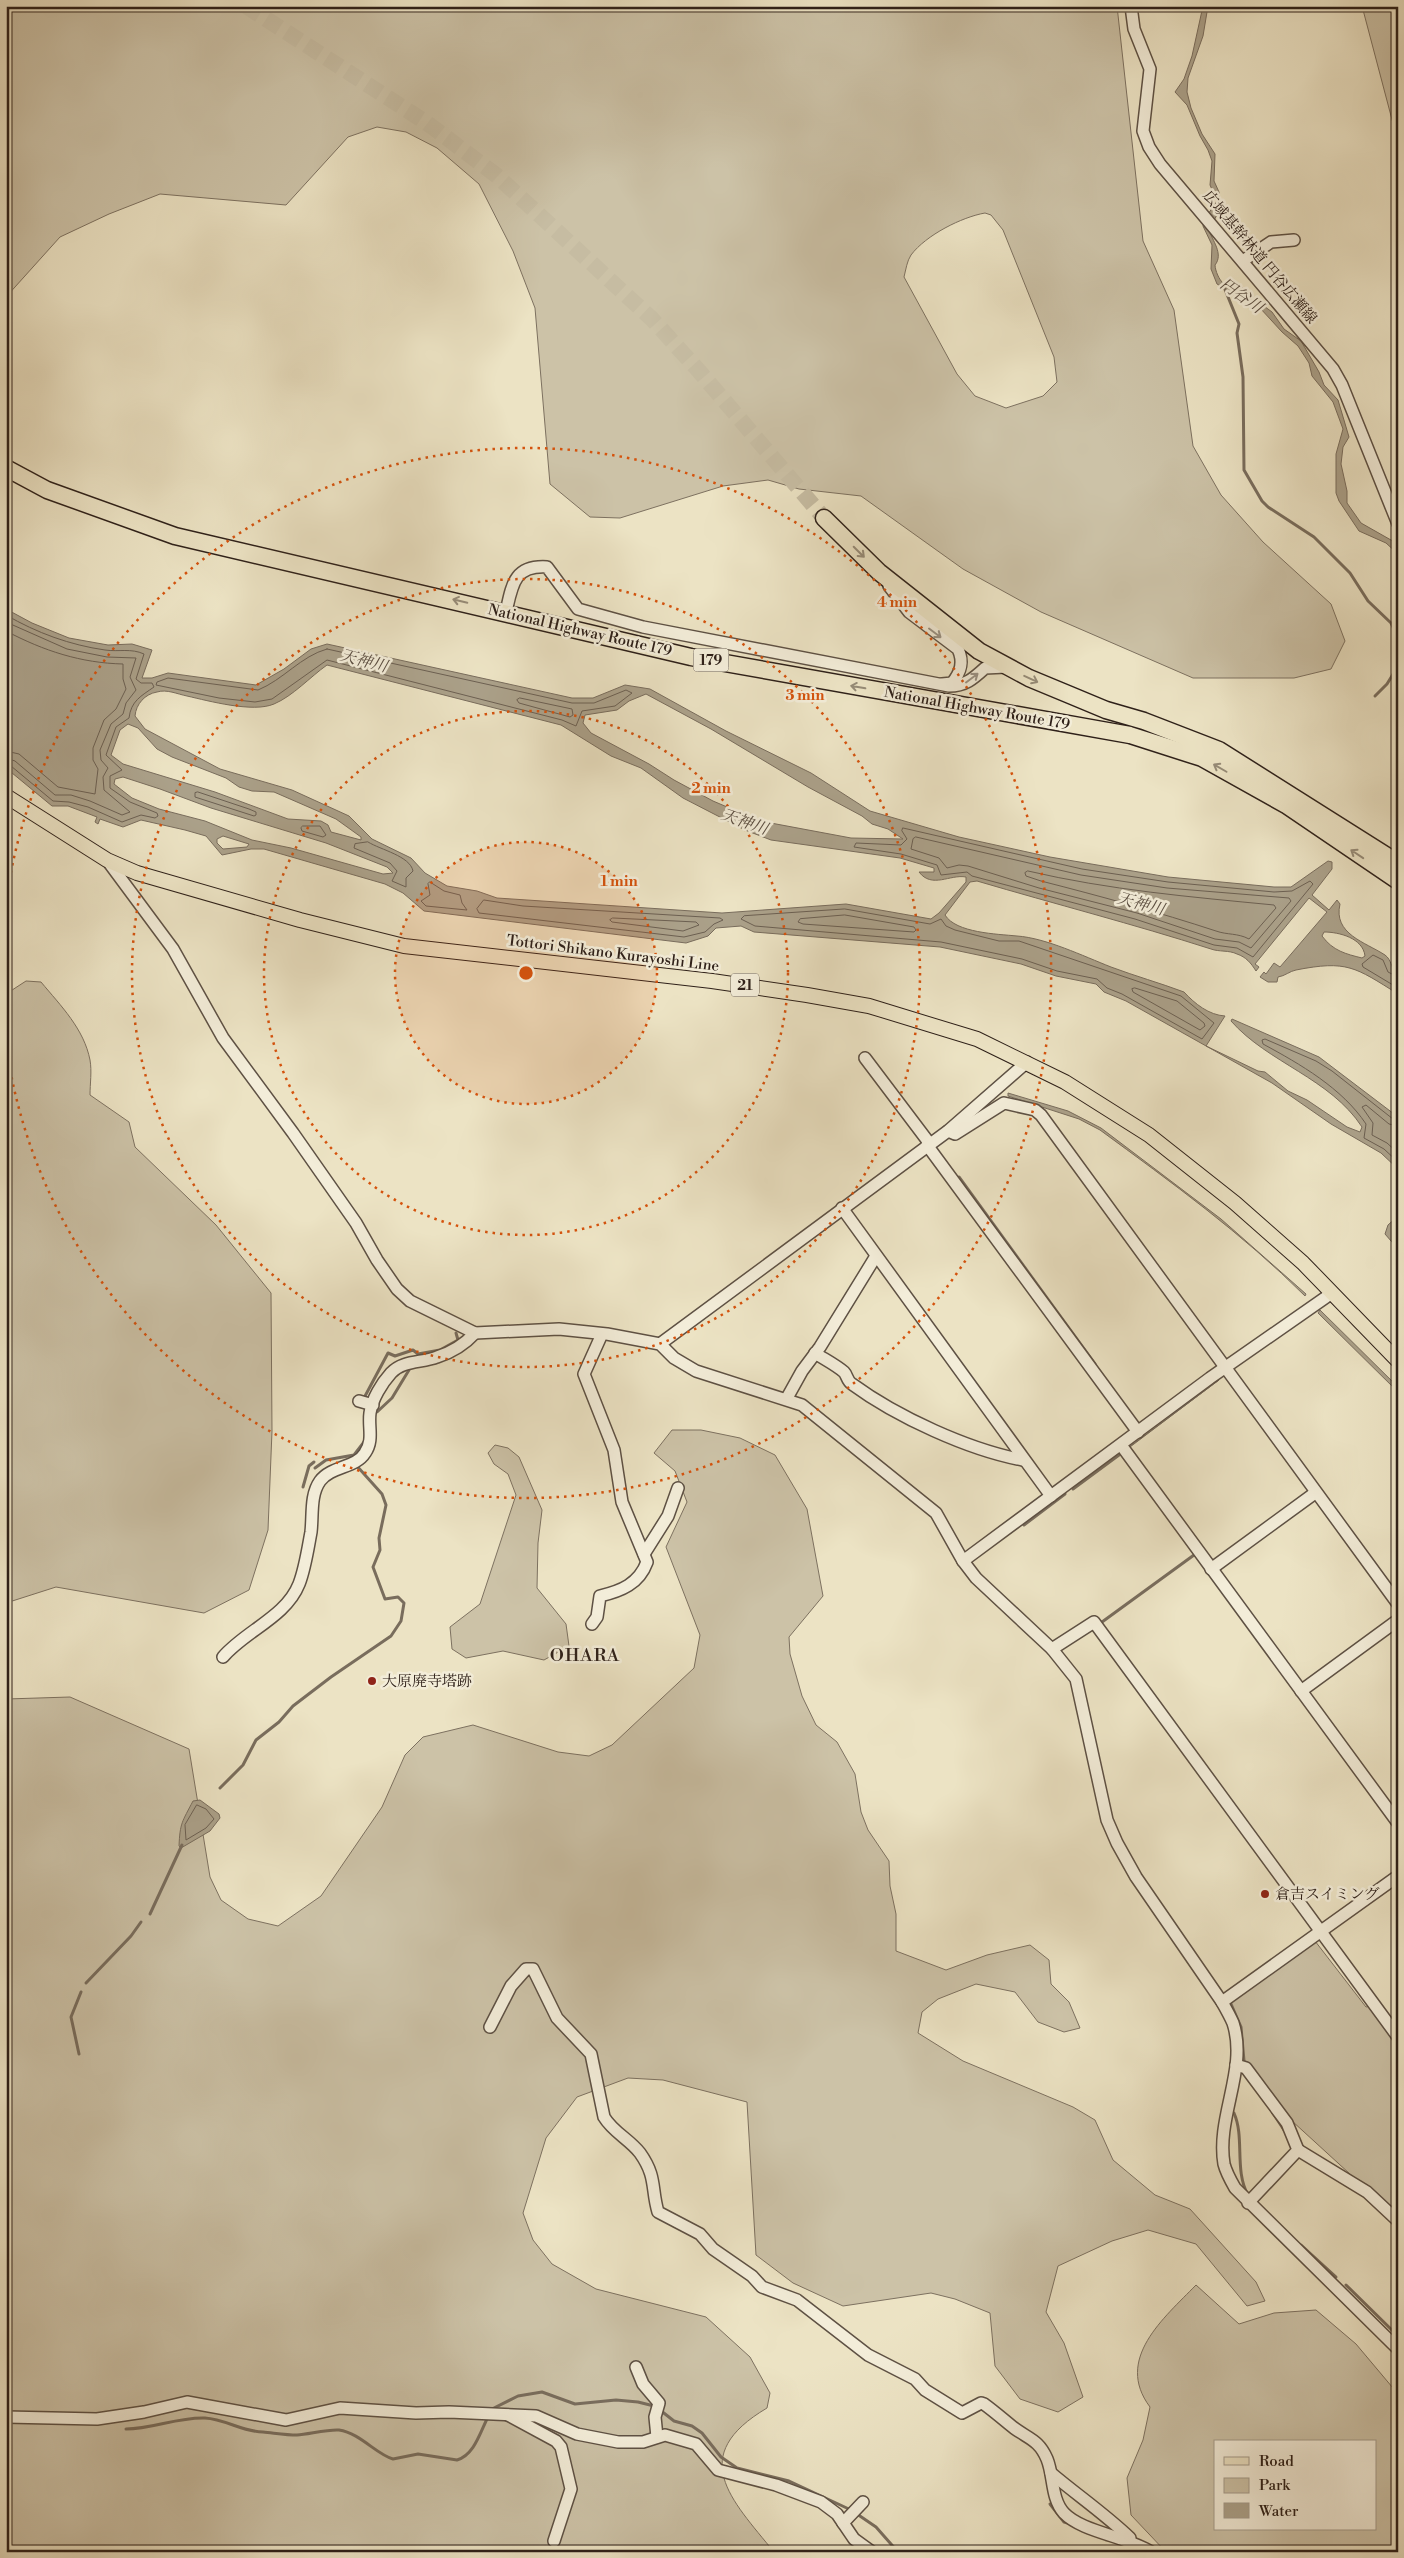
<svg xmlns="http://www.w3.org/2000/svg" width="1404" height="2558" viewBox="0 0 1404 2558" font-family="'Libre Bodoni','Noto Serif JP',serif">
  <rect width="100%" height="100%" fill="#ece3c4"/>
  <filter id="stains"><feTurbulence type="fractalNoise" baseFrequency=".004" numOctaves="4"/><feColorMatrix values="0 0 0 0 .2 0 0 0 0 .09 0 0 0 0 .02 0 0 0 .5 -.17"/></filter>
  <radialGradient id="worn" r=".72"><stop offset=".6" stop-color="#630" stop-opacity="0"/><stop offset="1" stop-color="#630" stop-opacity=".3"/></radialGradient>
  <g fill="#ccc2a7" stroke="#7d7160" fill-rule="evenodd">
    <path d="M6 6H1117L1143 241 1174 310 1193 446 1221 495 1263 542 1331 604 1345 641 1331 669 1294 678H1193L1041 612 963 569 861 496 799 489 768 480 723 486 620 518 590 517 550 484 535 308 513 251 479 184 437 148 406 132 377 127 348 137 286 205 160 194 109 214 60 237 6 297ZM985 213 991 215 1003 230 1054 357 1057 382 1043 396 1006 408 975 396 957 374 904 277C906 269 907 261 911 255 926 235 962 217 985 213Z"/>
    <polygon points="1362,6 1398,6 1398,138 1395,131"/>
    <path d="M26 981 41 982C61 1006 84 1029 90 1060 92 1071 90 1084 90 1095L129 1122 135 1147 216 1225 271 1293 272 1431 268 1530 249 1590 204 1613 56 1587 6 1603V994Z"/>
    <path d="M672 1430H701L740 1438 775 1455 807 1509 823 1596 789 1637 790 1654 802 1696 816 1725 837 1742 855 1774 861 1812 868 1830 889 1861 890 1886 896 1914V1951L946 1970 987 1955 1030 1945 1049 1960 1051 1984 1069 2002 1080 2028 1064 2032 1038 2022 1015 1992 976 1984 938 1999 922 2012 918 2033 963 2061 1073 2107 1095 2120 1113 2160 1155 2195 1190 2209 1256 2282 1265 2301 1247 2306 1196 2244 1148 2230 1112 2241 1058 2266 1046 2312 1064 2343 1083 2397 1058 2412 1020 2399 995 2366 990 2313 955 2299 931 2293 843 2306 793 2283 756 2255 747 2102 663 2080 628 2078 577 2097 546 2138 523 2213 533 2240 552 2264 596 2289 706 2317 750 2357 770 2393 767 2408C686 2456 731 2499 774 2552H6V1699L70 1697 189 1749 210 1877 221 1900 248 1919 278 1926 321 1896 382 1807 405 1755 423 1737 473 1725 558 1752 589 1756 612 1745 694 1668 700 1635 666 1547 687 1502 675 1471 654 1453Z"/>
    <polygon points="495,1445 508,1448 519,1457 542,1510 538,1543 537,1588 566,1624 569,1646 544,1660 503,1651 466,1658 452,1649 450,1627 480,1604 516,1495 508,1474 494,1464 488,1453"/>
    <polygon points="1315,1941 1366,2007 1371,2006 1398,2042 1397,2217 1280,2110 1241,2061 1228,2002"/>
    <path d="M1196 2285 1239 2324 1274 2313 1316 2310 1356 2344 1398 2394V2552H1166L1131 2515 1127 2478 1143 2440 1150 2407C1114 2359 1164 2318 1196 2285ZM1215 2442H1375V2529H1215Z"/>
  </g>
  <g fill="#aba18a" stroke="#796d5d" fill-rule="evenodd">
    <path d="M1203 6H1208L1203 36 1188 78 1187 92 1191 108 1202 134 1215 154 1214 181 1219 192 1220 209 1209 230C1212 240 1224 254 1215 265 1216 278 1228 295 1242 287L1249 295 1272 312 1284 329 1301 341 1319 372 1324 385 1338 400 1349 437 1343 447 1341 464 1347 491V503L1361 523 1398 544V554L1386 543 1359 531 1339 501 1336 493V454L1343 429 1333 402 1312 376 1309 363 1298 346 1282 332 1260 308 1217 284 1211 269 1212 245 1203 226 1204 220 1217 201 1210 185 1212 161 1208 150 1200 136 1187 105 1175 92 1184 79 1192 56Z"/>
    <path d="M6 609 32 623 69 638 108 645 132 644 152 650 142 678H152L168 673 256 685 284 669 311 649 327 644 572 698H593L625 685 650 689 726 731 811 773 870 811 959 837 1050 857 1168 877 1274 887H1291L1328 861 1332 862V869L1312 895 1329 910 1337 900 1340 904C1333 934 1365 942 1385 955 1392 960 1390 968 1398 973V994C1355 967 1347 960 1296 970 1290 971 1285 976 1278 977L1277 982H1268L1260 977 1264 972 1266 974 1274 963 1280 967 1327 912 1309 898 1255 964 1259 967 1256 971C1251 963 1246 957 1237 954 1229 950 1219 952 1211 949 1133 924 1055 904 977 881L970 882 945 915C956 933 997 934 1017 936 1046 938 1083 956 1111 967 1135 976 1160 983 1184 992 1195 1004 1209 1015 1225 1016L1206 1046 1258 1071 1265 1072 1288 1091 1307 1100 1347 1127 1360 1132 1362 1127C1330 1078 1268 1063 1231 1021L1232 1019 1319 1057 1398 1117V1169L1381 1153 1331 1124 1272 1083 1126 1001 1104 992 1096 984 1056 976 1021 964 940 947 754 932 741 926 716 928 708 936 686 943 424 911 403 893 385 884 264 849H251L222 855 206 836 185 830 141 820 123 827 100 819 98 824 95 822 97 817 68 806H52L6 768ZM327 665 561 725 611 756 641 768 683 798 745 830 771 840 900 858 934 868V872H919C932 889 950 874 966 877V882L939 913 931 919 846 904 722 913 497 898 477 891 447 886 425 873 411 858 372 839 349 816 292 790 220 769 145 729 135 716C136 704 145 694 157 692 167 689 177 694 187 696 209 701 253 713 274 704 293 696 310 677 327 665ZM646 694 711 729 808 787 862 816 872 824 888 829 903 839 851 838 760 821 713 801 674 780 649 764 591 733 583 723 585 715 617 710 629 701ZM128 724 138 728 157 749 172 757 226 778 239 787 252 791 274 792 336 819 361 837V840L331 832 328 825 321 821 288 819 215 792 123 764 111 755 120 730ZM123 777 160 789 211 808 326 843 387 867 393 873 383 874 291 848 252 840 205 821 159 809 132 798 114 784 115 779ZM223 836 249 844 247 847 223 849 217 843V839ZM1324 932C1339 932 1363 938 1365 956L1362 958C1346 954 1333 951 1322 936Z"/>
    <path d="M1008 1093 1068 1111 1101 1128 1221 1219 1306 1294 1305 1296C1243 1234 1171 1182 1100 1130L1079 1119 1008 1096Z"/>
    <polygon points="1398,1216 1398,1249 1385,1234 1388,1225"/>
    <polygon points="1320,1310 1398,1387 1398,1392 1318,1313"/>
    <polygon points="1219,1380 1130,1447 1213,1562 1129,1447"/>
    <path d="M200 1800 219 1814 220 1818 210 1831 181 1848 179 1846C180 1823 182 1822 193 1801Z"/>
  </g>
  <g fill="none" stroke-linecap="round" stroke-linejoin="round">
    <g stroke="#6c6052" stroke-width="1">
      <path d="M6 615C37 633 70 645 105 650 119 652 131 648 144 654L136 679 141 683H152L154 687C141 696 131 701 129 718L116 727 106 755 122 770 110 776V788L130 802 157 813 158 816 155 818 141 815 122 822 88 807 69 802 53 801 11 766 6 764"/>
      <polyline points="6,622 67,649 107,657 136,658 130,677 136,690 126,703 123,714 111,724 100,750 101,760 108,768 103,777 104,790 130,812 122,815 90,801 71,795 55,795 15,761 6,758"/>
      <path d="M6 631C44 651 81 663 123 664V679L126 689 116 709 104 720 93 748V760L98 769 95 794 58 787 19 754 6 751"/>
      <path d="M327 649 572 703H594L626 690 632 693 615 706 582 711 576 726 562 720 327 660 272 699 255 702 219 698 156 685 157 682 168 678 258 690C283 680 301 656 327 649Z"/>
      <polygon points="520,698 572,709 573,715 570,717 519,703 517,700"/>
      <polygon points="198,792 249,809 256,812 256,815 254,816 195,797 195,793"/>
      <polygon points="303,826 320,826 326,835 323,837 302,831 301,828"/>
      <polygon points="903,828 1082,869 1168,882 1274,892 1292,891 1310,881 1313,884 1253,957 1237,948 1214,945 1135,919 972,876 967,872 941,875 937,865 901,854 854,847 856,843 901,845 907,839 902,831"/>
      <polygon points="916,837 1081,875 1167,888 1289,898 1291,901 1251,948 1239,942 1215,939 1137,913 1039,888 968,866 959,865 947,868 939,858 911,849 913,839"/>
      <path d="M368 842C381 850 410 856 413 871L406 878V887L392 881 397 871 390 863 354 848 355 844Z"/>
      <path d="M1028 871C1109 890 1191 897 1274 905L1276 908 1249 939C1238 933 1227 935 1216 931 1158 912 1100 896 1041 881L1026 876 1025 873Z"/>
      <polygon points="430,882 444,891 460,895 462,903 467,910 426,906 421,901 430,895 428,884"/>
      <polygon points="484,900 523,906 720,918 723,920 714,924 705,932 684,937 479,913 477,909"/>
      <polygon points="845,909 930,924 941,919 946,926 955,930 999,941 1019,941 1181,996 1214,1023 1202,1039 1122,994 1107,988 1097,979 1057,971 1022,959 941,942 755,926 741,919 744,916"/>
      <polygon points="845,915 914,927 916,930 914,932 803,924 798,922 800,919"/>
      <polygon points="613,918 696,922 699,925 683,931 612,922 610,920"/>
      <polyline points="1398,977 1388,972 1383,960 1373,955 1362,964 1363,967 1398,988"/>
      <polygon points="1135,988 1177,1001 1204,1023 1205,1026 1200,1030 1133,992 1132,989"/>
      <path d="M1398 1120 1393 1119 1332 1071 1316 1061 1265 1039 1262 1040 1263 1044C1300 1064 1342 1088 1366 1124L1364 1138 1384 1149 1398 1162"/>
      <polyline points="1398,1126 1389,1124 1366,1105 1362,1107 1373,1123 1372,1135 1387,1143 1398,1153"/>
      <polygon points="197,1805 206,1809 214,1819 206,1828 186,1840 185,1825"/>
    </g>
    <g stroke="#796d5d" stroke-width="3">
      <polyline points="1224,287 1239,324 1237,333 1243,377 1244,470 1262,501 1268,507 1314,537 1350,573 1368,601 1391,623 1396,633 1398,654"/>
      <polyline points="1375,696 1387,684 1398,666"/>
      <polyline points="959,1177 1095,1364"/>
      <polyline points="364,1398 388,1353 395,1356 413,1350 418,1354 440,1350 458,1340 456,1333"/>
      <polyline points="377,1412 392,1398 409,1370"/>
      <polyline points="315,1468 326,1460 354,1455 364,1442"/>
      <polyline points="303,1487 309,1466 314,1462"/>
      <polyline points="1073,1489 1119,1455"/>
      <polyline points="1024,1525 1065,1494"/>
      <polyline points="1102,1622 1194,1555"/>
      <polyline points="220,1788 243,1765 256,1740 279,1722 293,1706 331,1677 391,1636 401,1621 404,1603 398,1597 385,1599 373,1567 380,1550 379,1538 386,1505 382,1494 356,1465"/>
      <polyline points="150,1914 182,1845"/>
      <polyline points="86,1983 131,1936 141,1922"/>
      <polyline points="1231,2004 1241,2027 1244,2061"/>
      <polyline points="79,2054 71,2017 81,1992"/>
      <polyline points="1271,2110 1284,2130"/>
      <path d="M1234 2113C1245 2138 1234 2170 1248 2195"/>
      <polyline points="1301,2245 1336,2277"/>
      <polyline points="1346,2285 1398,2336"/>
      <polyline points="490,2410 518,2396 542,2392 575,2404 616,2400 638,2402 654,2406"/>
      <polyline points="660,2410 674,2421 692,2426 702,2433 721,2457 737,2468 789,2481 851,2510"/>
      <path d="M126 2429C153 2429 177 2417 205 2418 225 2419 243 2432 263 2432 274 2433 286 2435 297 2435 309 2434 329 2429 339 2430 360 2433 377 2455 393 2459L418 2454 457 2460C474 2455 480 2433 487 2419"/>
      <polyline points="1050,2504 1064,2522 1071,2524"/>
      <polyline points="857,2514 876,2527 898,2552"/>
      <polyline points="1127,2547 1137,2552"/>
    </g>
    <polyline stroke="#c6bca2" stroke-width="16" stroke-dasharray="16 8" stroke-linecap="butt" points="246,6 427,123 496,175 652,319 699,371 824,518"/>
    <defs>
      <g id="minor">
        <polyline points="1131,6 1134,29 1150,69 1143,131 1149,147 1160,164 1333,369 1342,385 1398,524"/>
        <polyline points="1244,260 1271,242 1294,240"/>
        <path d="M889 586 909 612 958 649C964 662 961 672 952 683L942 684"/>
        <path d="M506 612C512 585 514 565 547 567L578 609 643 627 949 686C965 686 973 679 985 668L1006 667"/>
        <path d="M107 860 173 949 223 1038 293 1133 356 1223 377 1260 397 1289 410 1301 475 1333 559 1329 607 1334 660 1344 674 1358 696 1371 802 1405 936 1513 963 1561 976 1578 1052 1649 1076 1679 1107 1820 1117 1843 1136 1877 1222 2002C1226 2009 1230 2016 1233 2023 1248 2069 1216 2117 1224 2164 1226 2172 1231 2181 1235 2188L1398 2349"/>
        <polyline points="865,1058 930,1144"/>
        <polyline points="948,1131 955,1134 1004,1103 1035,1110 1041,1115 1398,1604"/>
        <polyline points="927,1145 1138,1432"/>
        <polyline points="842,1208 1051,1496"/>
        <polyline points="660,1344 948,1131 1027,1062"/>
        <path d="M815 1353C824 1359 836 1365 844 1372 847 1375 847 1381 852 1384 897 1417 969 1450 1023 1460"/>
        <polyline points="787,1398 802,1371 820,1347 876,1256"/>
        <polyline points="359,1401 373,1405"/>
        <polyline points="1121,1445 1398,1823"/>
        <polyline points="644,1554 668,1516 678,1488"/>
        <polyline points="963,1561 1210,1378 1332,1293"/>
        <polyline points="1211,1569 1315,1493"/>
        <path d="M592 1624 597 1617 600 1596C621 1591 639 1584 647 1562L622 1502 614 1450 584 1374 602 1334"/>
        <polyline points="1052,1649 1094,1622 1398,2037"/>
        <path d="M223 1657C245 1631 286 1617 299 1584 305 1569 308 1548 311 1532 313 1515 310 1495 320 1481 331 1466 356 1468 365 1453 374 1440 368 1427 370 1413 372 1399 382 1383 391 1373 403 1360 422 1363 437 1357 453 1352 464 1345 475 1333"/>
        <polyline points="1301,1691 1398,1620"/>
        <polyline points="1222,2002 1398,1876"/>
        <path d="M490 2027 511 1986 526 1969H533L557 2018 591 2054 604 2117C613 2132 629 2139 640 2153 657 2177 651 2188 658 2212L700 2234 713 2249 752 2276 762 2287 797 2300 868 2355 915 2379 925 2390 962 2413 981 2403 984 2404C995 2412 1004 2420 1014 2428 1029 2439 1039 2440 1047 2459 1054 2476 1051 2499 1064 2513 1082 2532 1126 2536 1151 2552"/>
        <polyline points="1236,2065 1246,2068 1287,2123 1298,2150 1248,2203"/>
        <polyline points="1298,2150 1367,2192 1398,2221"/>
        <polyline points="636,2367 643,2384 659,2403 655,2417 657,2437"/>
        <polyline points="508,2415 556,2441 561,2447 571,2489 554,2541"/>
        <polyline points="6,2417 97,2419 144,2412 187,2402 286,2420 340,2408 416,2413 449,2412 536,2416 577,2434 618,2442 643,2442 665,2435 696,2444 718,2470 776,2485 821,2502 837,2514 854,2539 872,2552"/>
        <path d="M1051 2473C1077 2495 1105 2514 1130 2538"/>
        <polyline points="843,2523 863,2502"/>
      </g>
      <polyline id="major" points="6,796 107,860 137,873 300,920 404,946 712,981 807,995 869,1006 977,1039 1065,1082 1149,1135 1235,1203 1303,1263 1398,1361"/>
      <g id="highway">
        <polyline points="6,468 47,490 175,536 691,657 1130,735 1202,758 1286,805 1398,881"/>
        <polyline points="824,518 879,572 979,651 1029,678 1070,695 1106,710 1144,721 1219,750 1398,863"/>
      </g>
    </defs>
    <use href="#minor" stroke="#5e5144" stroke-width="14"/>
    <use href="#major" stroke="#2e2019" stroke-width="16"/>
    <use href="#highway" stroke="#2e2019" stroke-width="19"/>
    <use href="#minor" stroke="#f3edd9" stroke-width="11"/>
    <use href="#major" stroke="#ece3c4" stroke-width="14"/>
    <use href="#highway" stroke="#ece3c4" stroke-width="16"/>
  </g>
  <defs><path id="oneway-shaft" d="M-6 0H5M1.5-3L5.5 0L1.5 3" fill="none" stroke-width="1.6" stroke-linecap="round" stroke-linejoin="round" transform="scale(1.25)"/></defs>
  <g stroke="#968b77">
    <use href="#oneway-shaft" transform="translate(859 552) rotate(45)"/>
    <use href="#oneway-shaft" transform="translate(460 601) rotate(-167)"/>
    <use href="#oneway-shaft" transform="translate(1031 679) rotate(25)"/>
    <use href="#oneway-shaft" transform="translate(858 687) rotate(-170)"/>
    <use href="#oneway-shaft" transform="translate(1220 768) rotate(-150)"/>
    <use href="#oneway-shaft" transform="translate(1357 854) rotate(-146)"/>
  </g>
  <g stroke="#9a9183">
    <use href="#oneway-shaft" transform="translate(935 633) rotate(37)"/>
    <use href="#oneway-shaft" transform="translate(972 678) rotate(-37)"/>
  </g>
  <circle cx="526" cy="973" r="131" fill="#d5530d" fill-opacity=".12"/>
  <g fill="none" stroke="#d5530d" stroke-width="2.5" stroke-dasharray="2.5 5">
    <circle cx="526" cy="973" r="131"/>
    <circle cx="526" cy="973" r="262"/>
    <circle cx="526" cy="973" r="394"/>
    <path d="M7 895A525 525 0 1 1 7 1051"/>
  </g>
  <g fill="#8f2418" stroke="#f3edd9" stroke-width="2">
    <circle cx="372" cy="1681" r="5"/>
    <circle cx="1265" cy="1894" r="5"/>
  </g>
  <g text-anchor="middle" stroke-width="5" stroke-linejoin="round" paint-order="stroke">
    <g fill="#f3edd9" stroke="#695e53" stroke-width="1">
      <rect x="693.5" y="648.5" width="35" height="23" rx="4"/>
      <rect x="731" y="973.5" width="28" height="23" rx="4"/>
    </g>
    <g font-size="14" font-weight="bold" fill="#2e2019">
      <text x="711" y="665">179</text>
      <text x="745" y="990">21</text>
    </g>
    <g font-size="15" fill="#2e2019" stroke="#f3edd9">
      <text transform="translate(1260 257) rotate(50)" y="5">広域基幹林道 円谷広瀬線</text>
      <text transform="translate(580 630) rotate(13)" y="5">National Highway Route 179</text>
      <text transform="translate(977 708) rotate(10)" y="5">National Highway Route 179</text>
      <text transform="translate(613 953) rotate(7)" y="5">Tottori Shikano Kurayoshi Line</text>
    </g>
    <g font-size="15" fill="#2e2019" stroke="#f3edd9" text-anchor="start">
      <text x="382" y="1686">大原廃寺塔跡</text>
      <text x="1275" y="1899">倉吉スイミング</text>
    </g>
    <g font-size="16" font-style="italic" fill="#5a4d41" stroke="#f3edd9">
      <text transform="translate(1242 295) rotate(35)" y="6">円谷川</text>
      <text transform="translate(364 660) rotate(15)" y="6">天神川</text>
      <text transform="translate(745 821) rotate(19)" y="6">天神川</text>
      <text transform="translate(1141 903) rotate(15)" y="6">天神川</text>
    </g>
    <g font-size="18" letter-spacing="1" fill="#2e2019" stroke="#f3edd9">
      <text x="585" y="1661">OHARA</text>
    </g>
  </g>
  <circle cx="526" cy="973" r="8" fill="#d5530d" stroke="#f3edd9" stroke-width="2.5"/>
  <g font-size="15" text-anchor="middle" font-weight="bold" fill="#d5530d" stroke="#f3edd9" stroke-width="5" stroke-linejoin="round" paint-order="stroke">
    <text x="897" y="607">4 min</text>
    <text x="805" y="700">3 min</text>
    <text x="711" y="793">2 min</text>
    <text x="619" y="886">1 min</text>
  </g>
  <rect width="1404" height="2558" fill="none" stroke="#ece3c4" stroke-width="25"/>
  <rect x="8" y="8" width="1389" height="2543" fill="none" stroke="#2e2019" stroke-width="2.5"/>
  <rect x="12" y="12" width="1379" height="2533" fill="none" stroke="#2e2019"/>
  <rect x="1214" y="2440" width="162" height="90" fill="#f3edd9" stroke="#a49b8c"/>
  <rect x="1224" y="2457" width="25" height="8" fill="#ece3c4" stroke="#a49b8c"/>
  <text x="1259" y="2466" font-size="15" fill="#2e2019">Road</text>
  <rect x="1224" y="2478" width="25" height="15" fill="#ccc2a7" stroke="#a49b8c"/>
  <text x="1259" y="2490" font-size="15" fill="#2e2019">Park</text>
  <rect x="1224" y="2503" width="25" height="15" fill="#aba18a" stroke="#a49b8c"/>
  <text x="1259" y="2516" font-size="15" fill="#2e2019">Water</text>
  <rect width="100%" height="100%" filter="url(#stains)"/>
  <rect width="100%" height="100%" fill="url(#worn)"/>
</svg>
